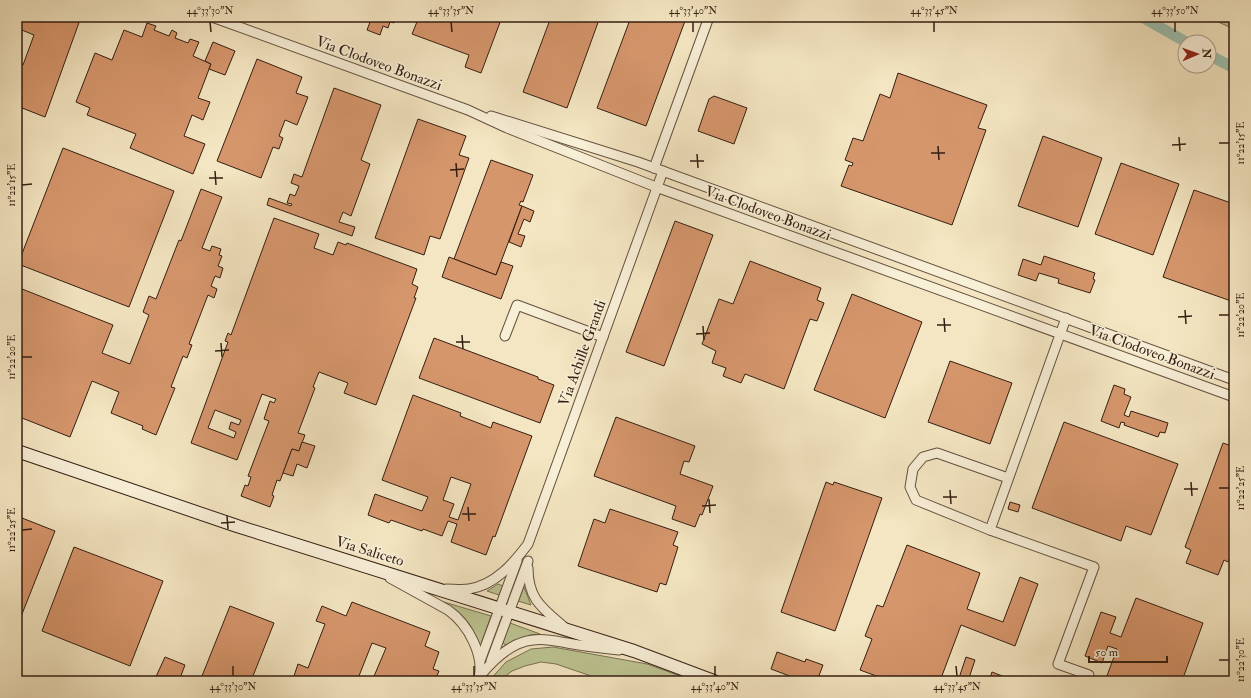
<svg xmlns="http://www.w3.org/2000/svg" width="1251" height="698" viewBox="0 0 1251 698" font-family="'IM FELL Double Pica',serif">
  <rect width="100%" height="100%" fill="#f4e6c2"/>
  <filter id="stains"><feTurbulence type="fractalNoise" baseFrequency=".005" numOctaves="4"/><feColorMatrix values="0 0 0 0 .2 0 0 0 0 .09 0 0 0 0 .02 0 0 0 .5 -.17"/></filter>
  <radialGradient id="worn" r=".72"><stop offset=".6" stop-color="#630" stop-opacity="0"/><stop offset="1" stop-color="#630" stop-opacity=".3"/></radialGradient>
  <g fill="#bdc492" stroke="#787152">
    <polygon points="1207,17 1234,17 1234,29"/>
    <polygon points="498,584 503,586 499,595 487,591"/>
    <polygon points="524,587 531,605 518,601"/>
    <path d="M444 602 491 616 480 647C471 623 466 616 444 602Z"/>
    <polygon points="510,623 540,634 530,635 507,645 504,644 503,642"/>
    <polygon points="553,647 647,664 694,681 606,681 556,664 541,662 525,666 512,671 499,681 489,681 506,662 531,649"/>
  </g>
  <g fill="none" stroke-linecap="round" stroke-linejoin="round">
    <g stroke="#9dc0ae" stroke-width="11">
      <polyline points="1142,17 1186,42"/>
      <polyline points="1209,55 1234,68"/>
    </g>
  </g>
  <g fill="#d6966c" stroke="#341e12" fill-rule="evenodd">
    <polygon points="17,17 81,17 45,117 17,106 17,63 23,65 34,35 17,28"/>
    <polygon points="355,17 376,17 390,22 388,28 383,26 380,35 367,30 370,22"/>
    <polygon points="376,17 396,17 394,23"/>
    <polygon points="419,17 502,17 481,73 465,67 469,55 412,34"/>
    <polygon points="551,17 600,17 567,108 523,92"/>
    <polygon points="631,17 673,17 685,21 646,126 597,108"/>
    <polygon points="147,23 156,26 154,30 169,36 172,30 177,33 175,38 188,43 190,39 199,42 193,56 211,64 198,98 210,102 203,120 192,115 184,136 205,144 193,174 130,148 136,134 87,115 90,108 76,102 95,53 112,60 124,30 142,37"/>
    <polygon points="213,42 235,51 225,75 209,69 211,64 205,61"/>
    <polygon points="257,59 302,77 296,93 308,97 297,125 285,120 279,136 283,138 279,149 273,147 261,178 217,161"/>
    <polygon points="898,73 987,105 978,128 986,130 952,225 841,186 849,165 852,166 853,163 845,160 853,138 863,141 880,94 890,98"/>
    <polygon points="334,88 381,105 361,160 370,164 351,216 343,212 339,222 355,227 352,236 267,205 269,198 291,206 292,204 287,203 290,194 295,196 299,186 291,183 294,174 302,177"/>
    <polygon points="714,96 747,108 734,144 698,131 709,99"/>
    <polygon points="418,119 466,136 459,155 469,158 440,239 430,236 424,255 375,238"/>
    <polygon points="1043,136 1102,158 1078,227 1018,206"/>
    <polygon points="63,148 174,191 129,307 18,264"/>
    <polygon points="491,160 533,175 523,202 521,201 519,205 522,206 496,275 454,259"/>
    <polygon points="1121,163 1179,184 1153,255 1095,234"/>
    <polygon points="17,168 22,170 17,181"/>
    <polygon points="201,189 222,197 202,248 210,251 212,246 221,249 219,255 222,256 218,266 223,268 220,278 215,276 211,286 217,289 214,298 208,295 189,344 192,345 187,358 183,356 171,387 175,388 156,435 142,429 143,426 111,413 119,392 92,381 70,437 17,416 17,287 113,325 102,353 130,364 149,315 143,312 149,296 156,299 179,240 181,241"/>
    <polygon points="1194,190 1234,204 1234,302 1163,277"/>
    <polygon points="522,206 534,211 530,222 524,219 518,234 525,236 521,247 509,242"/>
    <path d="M274 218 319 234 314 248 333 255 338 242 346 245 347 243 417 269 412 284 418 287 414 298H416L376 405 344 393 348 383 319 372 313 387 315 388 298 433 305 435 299 451 292 449 280 481 277 480 272 495 274 496 270 507 241 496 245 485 248 486 251 477 248 476 269 421 264 419 270 401 274 403 276 399 262 394 237 460 191 443 228 342 225 341 228 333 231 335ZM215 410 241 420 239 425 231 422 229 429 236 432 234 438 208 428Z"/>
    <polygon points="675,221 713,235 664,366 626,352"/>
    <polygon points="1044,256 1095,273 1093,279 1095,280 1090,293 1058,283 1059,279 1039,273 1036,281 1018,275 1023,259 1041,265"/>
    <polygon points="449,257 496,275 501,262 513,266 501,299 442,277"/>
    <polygon points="750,261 821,288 817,300 824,303 817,321 810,319 784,389 745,374 741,383 723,376 726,368 712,363 716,351 702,344 719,299 733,304"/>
    <polygon points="852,294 922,322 885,418 814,390"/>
    <polygon points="434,338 538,377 538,379 554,385 540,423 419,378"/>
    <polygon points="950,361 1012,383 990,444 928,422"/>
    <polygon points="1114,385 1125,389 1124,394 1131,397 1124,415 1129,417 1131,411 1168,423 1165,433 1160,432 1158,437 1124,425 1125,423 1121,422 1119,428 1101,421"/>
    <path d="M413 395 461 413 460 416 491 428 493 422 532 436 495 537 493 536 486 555 451 542 457 524 448 521 442 536 423 529 422 531 391 520 389 523 368 515 375 494 422 511 428 497 382 480ZM451 477 471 484 458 520 449 517 454 504 443 500Z"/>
    <polygon points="616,417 695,446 689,462 684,461 680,474 713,486 702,515 700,514 695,527 672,519 676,506 594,476"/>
    <polygon points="1064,422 1178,464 1151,535 1126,526 1121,541 1032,508"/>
    <polygon points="302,442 315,446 307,468 297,464 293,476 283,473 292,449 299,451"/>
    <polygon points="1223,443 1234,447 1234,547 1228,562 1224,560 1218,575 1186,563 1191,550 1185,547"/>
    <polygon points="826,482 833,485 834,482 882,498 835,631 781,612"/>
    <polygon points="1010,502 1020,505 1018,512 1008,509"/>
    <polygon points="610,509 678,532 673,545 678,547 666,585 660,583 657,592 578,566 594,519 605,523"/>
    <polygon points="17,516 55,531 22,614 17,612"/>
    <polygon points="907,545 980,573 967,609 1003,622 1020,577 1038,584 1015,646 961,625 940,681 890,681 860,670 872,639 865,636 877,605 883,607"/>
    <polygon points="74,547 163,581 130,666 42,631"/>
    <polygon points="1136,598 1203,623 1182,681 1105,681 1117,649 1108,646 1102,663 1085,656 1101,612 1116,617 1110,633 1121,637"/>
    <polygon points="352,602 430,632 425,646 439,652 433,669 439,671 436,678 430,676 428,681 372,681 386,648 372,643 357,681 299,681 293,679 298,664 308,668 325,624 316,621 322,606 346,616"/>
    <polygon points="230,606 274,623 251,681 200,681"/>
    <polygon points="777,652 805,662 806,659 823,665 817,681 804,677 803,681 771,669"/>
    <polygon points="165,657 185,665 179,681 154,681"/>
    <polygon points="966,657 975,660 968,681 958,681"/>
    <polygon points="992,672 1015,681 989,681"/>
  </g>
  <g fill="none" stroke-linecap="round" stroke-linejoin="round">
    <defs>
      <g id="minor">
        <polyline points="212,17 468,110 507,128 656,187 1234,397"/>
        <polyline points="491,116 638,162 1234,380"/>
        <polyline points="654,168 709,17"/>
        <polyline points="1066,318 990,530 1094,567 1058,664 1089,675"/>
        <polyline points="505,336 517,305 603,337"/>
        <polyline points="990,530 916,500 910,487 913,469 923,457 937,453 1008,478"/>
        <path d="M528 568C528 599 542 608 564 627"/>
        <path d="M390 578 448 610C468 624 486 657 478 681"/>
        <path d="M446 589C453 589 462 590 469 589 495 585 513 564 528 544L663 171"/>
        <polyline points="480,661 517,561"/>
        <polyline points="491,661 528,561"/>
        <path d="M480 676C493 660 511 642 533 640 544 638 556 641 567 643 584 646 601 648 619 650"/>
      </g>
      <polyline id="secondary" points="17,451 237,526 634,651 714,681"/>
    </defs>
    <use href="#minor" stroke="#64503e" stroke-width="11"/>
    <use href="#secondary" stroke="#341e12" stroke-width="14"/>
    <use href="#minor" stroke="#f8efd7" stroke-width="9"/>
    <use href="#secondary" stroke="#f8efd7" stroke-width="12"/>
  </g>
  <path fill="none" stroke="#341e12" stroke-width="1.5" d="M210 22 211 32M451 22 452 32M693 22V32M934 22V32M1175 22V32M1179 137 1180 151M1219 143H1229M1172 145 1186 144M938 146 939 160M931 153H945M697 154 698 168M690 161H704M456 163 457 177M450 170 464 169M215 171 216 185M209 178H223M22 185 32 184M1185 310 1186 324M1219 315H1229M1178 317 1192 316M944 318 945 332M937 325H951M703 326 704 340M696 334 710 333M462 335 463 349M456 342H470M221 343 222 357M215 351 229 350M22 357H32M1191 482 1192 496M1219 488H1229M1184 489H1198M950 490 951 504M943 497H957M709 499 710 513M702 506 716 505M468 507 469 521M462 514H476M227 516 228 529M221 523 235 522M22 530 32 529M1219 660H1229M233 666V676M474 666V676M715 666V676M956 666 957 676"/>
  <g text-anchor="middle" stroke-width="3.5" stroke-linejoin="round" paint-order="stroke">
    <g font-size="15" fill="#341e12" stroke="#f8efd7">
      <text transform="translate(379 63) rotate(20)" y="5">Via Clodoveo Bonazzi</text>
      <text transform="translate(768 213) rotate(20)" y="5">Via Clodoveo Bonazzi</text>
      <text transform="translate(1152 352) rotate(20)" y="5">Via Clodoveo Bonazzi</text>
      <text transform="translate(582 353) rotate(-70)" y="5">Via Achille Grandi</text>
      <text transform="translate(370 551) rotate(17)" y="5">Via Saliceto</text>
    </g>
  </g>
  <rect width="1251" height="698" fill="none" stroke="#f4e6c2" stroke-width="44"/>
  <g transform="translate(1197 54) rotate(88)"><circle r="19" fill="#f8efd7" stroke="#aa9b88"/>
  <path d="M0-3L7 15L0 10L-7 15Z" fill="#8f2418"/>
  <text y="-6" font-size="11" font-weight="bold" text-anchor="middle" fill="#341e12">N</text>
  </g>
  <path d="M1089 656v6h78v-6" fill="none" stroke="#341e12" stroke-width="2"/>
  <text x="1095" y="656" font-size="12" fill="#341e12" stroke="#f8efd7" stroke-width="3" paint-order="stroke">50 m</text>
  <rect x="22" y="22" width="1207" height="654" fill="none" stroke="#341e12" stroke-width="1.5"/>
  <g font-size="10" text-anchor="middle" fill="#341e12">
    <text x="210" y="14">44°33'30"N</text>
    <text x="451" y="14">44°33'35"N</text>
    <text x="693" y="14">44°33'40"N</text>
    <text x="934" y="14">44°33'45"N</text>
    <text x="1175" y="14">44°33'50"N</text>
    <text transform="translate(1240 143) rotate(-90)" y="4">11°22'15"E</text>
    <text transform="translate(11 185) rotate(-90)" y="4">11°22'15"E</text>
    <text transform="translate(1240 315) rotate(-90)" y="4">11°22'20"E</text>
    <text transform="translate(11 357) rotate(-90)" y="4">11°22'20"E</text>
    <text transform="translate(1240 488) rotate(-90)" y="4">11°22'25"E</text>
    <text transform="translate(11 530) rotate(-90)" y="4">11°22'25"E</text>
    <text transform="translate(1240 660) rotate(-90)" y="4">11°22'30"E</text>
    <text x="233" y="690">44°33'30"N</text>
    <text x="474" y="690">44°33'35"N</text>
    <text x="715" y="690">44°33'40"N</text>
    <text x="957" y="690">44°33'45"N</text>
  </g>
  <rect width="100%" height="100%" filter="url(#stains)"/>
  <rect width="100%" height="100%" fill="url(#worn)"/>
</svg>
